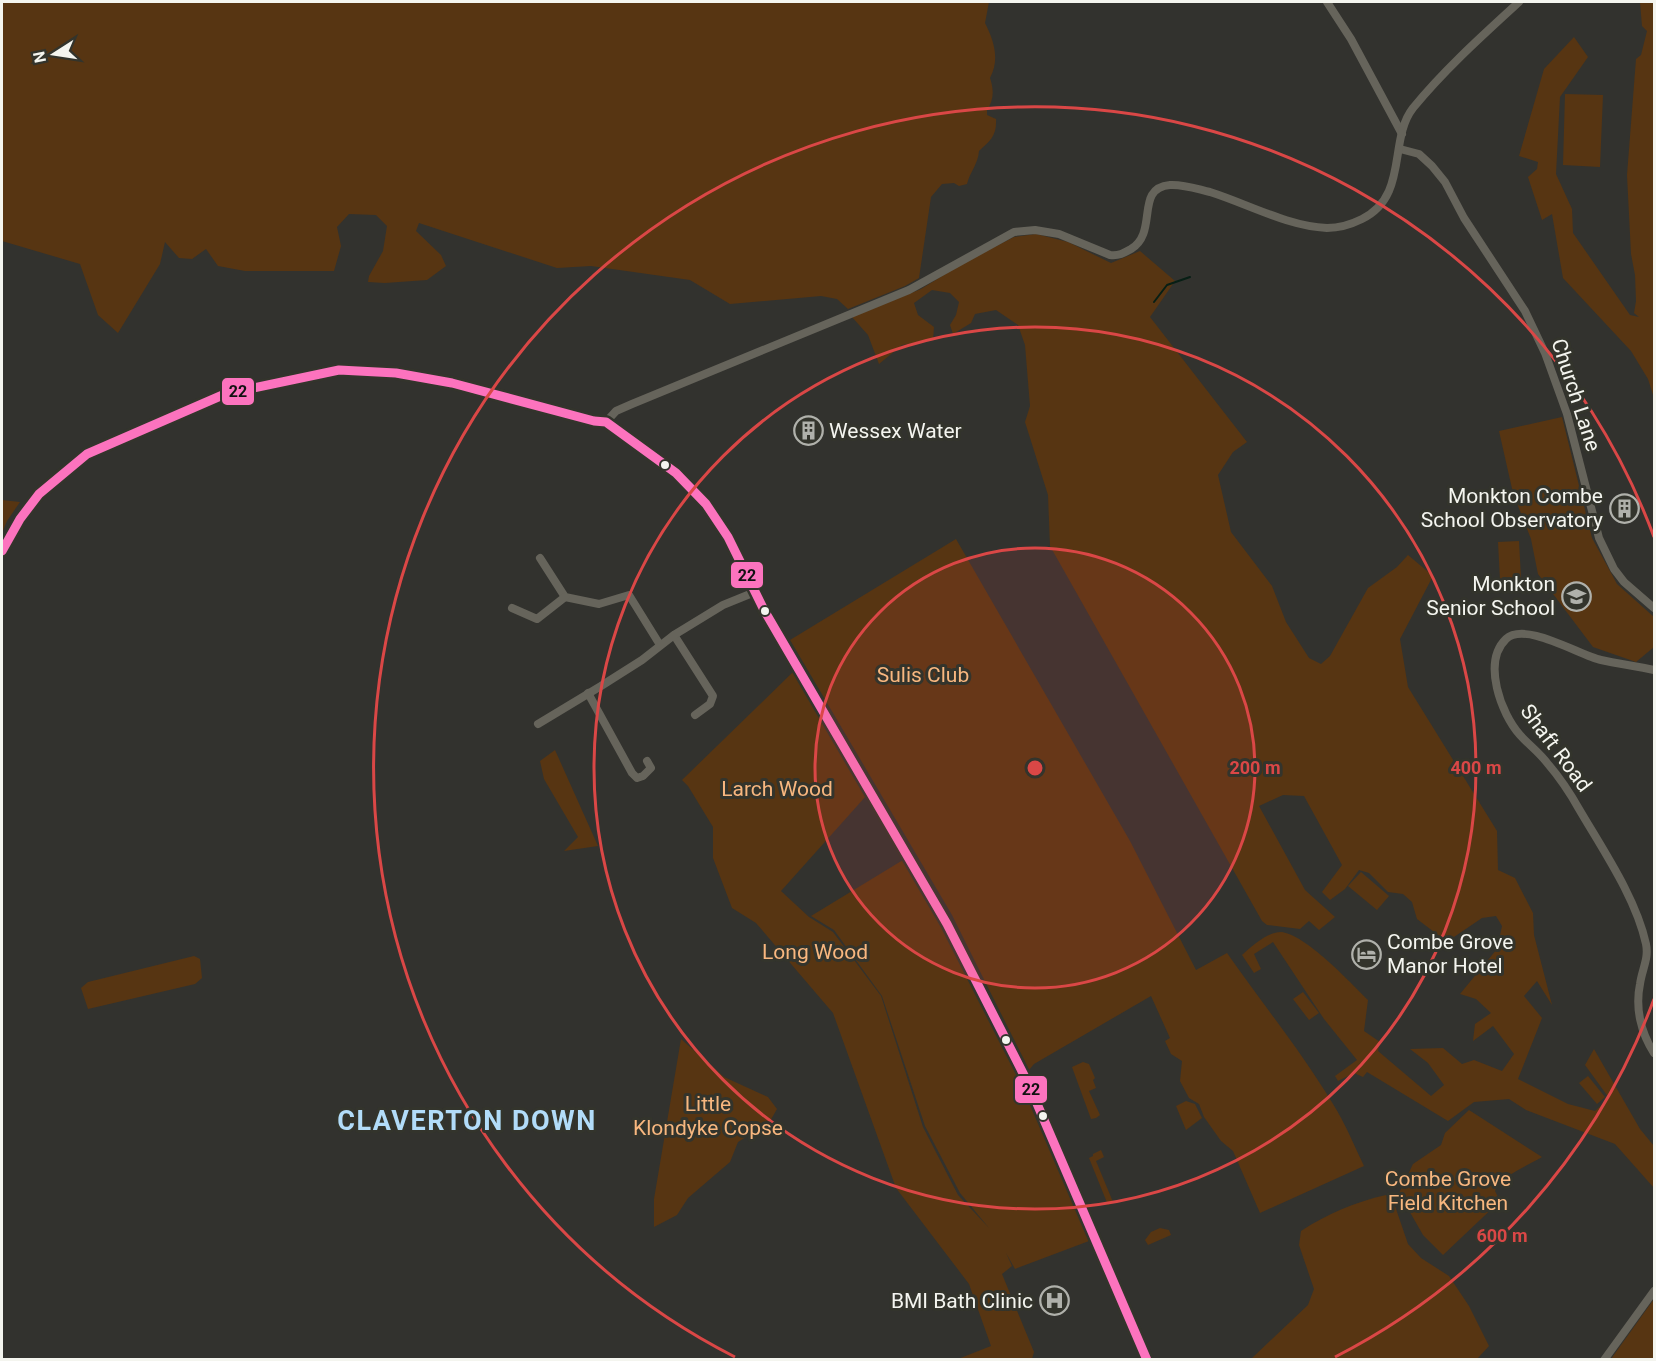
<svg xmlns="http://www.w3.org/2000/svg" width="1656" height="1361" viewBox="0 0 1656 1361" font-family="Roboto,sans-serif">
  <rect width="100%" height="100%" fill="#32322e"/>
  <g fill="#573512">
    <path d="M2 2H989L985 23C994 41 1000 59 990 78 994 90 994 100 987 110V115L996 119C997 136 990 141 979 151 978 164 970 172 967 184L959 186 954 183 942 184 931 197 919 278 905 286 848 309 837 299 821 296 730 304 690 280 591 266 557 268 419 223 416 231 441 255 446 266 427 280 385 283 368 282 369 276 383 251 387 226 376 215 349 214 337 227 341 246 334 271H245L218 266 206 249 192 259 179 258 165 242 160 264 118 333 98 315 80 264 2 241Z"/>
    <polygon points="1640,2 1654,2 1654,398 1648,379 1631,351 1563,278 1552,214 1542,220 1528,177 1537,169 1538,162 1519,156 1544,69 1574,37 1588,57 1560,97 1556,174 1572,209 1573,233 1630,315 1639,317 1634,313 1636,301 1635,275 1631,254 1627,175 1636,59 1641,55 1647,31 1642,26"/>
    <polygon points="1565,94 1603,95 1600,167 1563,165"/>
    <path d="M1036 234 1068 242 1111 263 1140 251 1175 281 1150 317 1247 442 1233 452 1218 475 1231 532 1272 586 1286 622 1309 658 1321 664 1330 656 1368 588 1397 567 1408 555 1433 576 1400 639 1408 687 1497 831 1498 870 1515 878 1533 913 1534 935 1552 1005 1537 981 1524 996 1542 1018 1518 1079 1568 1104 1595 1111 1609 1098 1585 1065 1594 1049 1640 1129 1654 1146V1188L1615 1144 1526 1110 1509 1099 1474 1102 1448 1121 1367 1072 1363 1077 1354 1073 1338 1081 1335 1076 1357 1060 1324 1019 1273 942 1254 954 1261 969 1254 973 1242 955C1252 946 1267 932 1281 932 1305 934 1350 982 1368 1000L1364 1031 1380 1042 1378 1051 1431 1096 1444 1085 1428 1063 1410 1049 1443 1048 1462 1064 1474 1060 1502 1071 1514 1054 1493 1026 1473 1041 1475 1024 1491 1013 1476 999 1460 994 1497 949 1502 926 1496 916 1482 918 1451 939 1442 938 1417 919 1412 902 1403 894 1388 892 1369 873 1359 870 1345 889 1330 900 1322 892 1342 865 1304 796 1283 795 1259 806 1305 890 1335 917 1319 930 1309 921 1300 929 1267 925 1262 921 1050 546 1048 495 1025 422 1030 406 1025 345 1018 325 996 310 975 314 971 323 953 334 950 325 956 315 959 302 950 293 932 290 914 303 918 315 934 327 933 340 902 345 879 364 868 335 852 317 921 289 965 262 1014 237Z"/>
    <polygon points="1562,417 1592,538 1617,584 1654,617 1654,647 1636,662 1593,647 1538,574 1531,539 1513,493 1499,431"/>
    <polygon points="2,500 20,502 7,521 2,533"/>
    <path d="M956 539 1130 841 1196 970 1227 953C1262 1003 1301 1051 1333 1104 1345 1123 1354 1145 1364 1166L1260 1213 1233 1151 1221 1141 1204 1117 1199 1104 1189 1098 1180 1081 1182 1061 1171 1054 1165 1041 1170 1038 1151 996 1034 1064 1029 1070 952 915 790 640Z"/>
    <polygon points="1519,541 1521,578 1500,580 1498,542"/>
    <polygon points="793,672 866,796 781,891 809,917 833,932 881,996 923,1127 958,1195 989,1228 960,1193 925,1126 882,996 834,930 811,916 903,860 944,927 1024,1087 1088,1235 1089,1241 1015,1269 1006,1253 1012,1266 1002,1274 1034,1352 1032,1359 958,1359 991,1346 969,1284 896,1188 833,1013 756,923 732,908 713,858 713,827 688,786 682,780"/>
    <polygon points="555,750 598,846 564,851 578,837 544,779 540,761"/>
    <polygon points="1361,872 1389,896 1377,910 1348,886"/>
    <polygon points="194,956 200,959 202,978 195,984 88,1009 81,988 88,982"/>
    <polygon points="1303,992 1319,1013 1309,1020 1293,999"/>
    <polygon points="681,1039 724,1077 768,1097 777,1109 769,1123 738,1142 730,1162 688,1198 677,1215 654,1227 654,1199"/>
    <polygon points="1083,1062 1089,1064 1095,1078 1093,1080 1096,1088 1089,1091 1100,1115 1096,1118 1091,1119 1072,1067"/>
    <polygon points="1588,1076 1605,1097 1597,1104 1579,1083"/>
    <polygon points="1186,1101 1195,1104 1202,1118 1186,1130 1176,1106"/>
    <path d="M1469 1110 1542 1157C1529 1165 1499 1177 1495 1191L1500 1201 1443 1255 1423 1235 1399 1193 1413 1164 1441 1145 1445 1133Z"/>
    <polygon points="1101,1150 1104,1157 1096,1161 1113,1202 1108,1205 1089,1158 1093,1156 1093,1154"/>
    <path d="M1386 1195 1395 1206 1408 1244 1421 1258 1449 1276 1469 1306 1489 1346 1477 1359H1251L1308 1305 1314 1289 1299 1245 1301 1231C1327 1214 1355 1202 1386 1195Z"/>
    <polygon points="1160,1228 1169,1230 1171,1235 1148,1245 1145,1240 1151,1232"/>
    <polygon points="1654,1299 1654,1359 1611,1359"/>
  </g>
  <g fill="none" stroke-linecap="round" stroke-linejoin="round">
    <polyline stroke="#071f15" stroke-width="2" points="1154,302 1167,285 1190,277"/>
    <g stroke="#66645b" stroke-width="8">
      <polyline points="1327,2 1351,39 1402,134"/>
      <polyline points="1400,149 1419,154 1432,166 1445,182 1464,218 1525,311 1545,353 1567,414 1599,538 1614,569 1624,582 1654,608"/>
      <path d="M606 422 616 411 632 404 909 290 1014 232 1035 230 1059 234 1110 255C1119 256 1124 253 1131 249 1159 232 1134 188 1170 185 1183 184 1197 189 1210 192 1248 204 1287 226 1327 228 1340 228 1350 225 1362 219 1409 196 1388 140 1413 108 1445 69 1483 35 1519 2"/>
      <polyline points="2,551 20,519 39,494 87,454 107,444 225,394 339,370 396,373 452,383 594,421 606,422 676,473 706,504 728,537 764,610 947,924 1029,1085 1094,1233 1147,1360"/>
      <polyline points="540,558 565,597 599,604 629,595 660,645"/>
      <polyline points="512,608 537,619 565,597"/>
      <polyline points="674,635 713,696 710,704 695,715"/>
      <path d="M1654 670C1637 666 1618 664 1601 660 1579 655 1525 621 1506 639 1482 662 1501 714 1520 735 1529 745 1540 753 1548 764 1560 778 1570 793 1579 809 1603 850 1636 898 1646 944 1649 959 1642 969 1640 984 1635 1008 1641 1033 1654 1053"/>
      <polyline points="588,693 632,773 637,778 643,776 651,768 647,761"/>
      <polyline points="538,724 601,686 642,660 674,635 723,605 755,592"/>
      <polyline points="1604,1360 1654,1291"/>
    </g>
    <defs>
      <polyline id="bus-1" points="2,551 20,519 39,494 87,454 225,394 339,370 396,373 452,383 594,421 606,422 676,473 706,504 728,537 764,610 947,924 1029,1085 1147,1360"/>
    </defs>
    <use href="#bus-1" stroke="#33342c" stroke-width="14"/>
    <use href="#bus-1" stroke="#fc73be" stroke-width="9"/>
  </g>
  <circle cx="1035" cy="768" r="220" fill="#da4746" fill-opacity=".12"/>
  <g fill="none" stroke="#da4746" stroke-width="3">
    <circle cx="1035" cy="768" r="220"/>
    <circle cx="1035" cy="768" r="441"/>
    <path d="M1654 999A661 661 0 0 1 1335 1357M735 1357A661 661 0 1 1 1654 537"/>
  </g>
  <defs>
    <symbol id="building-ring" viewBox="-11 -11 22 22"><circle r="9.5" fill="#33342c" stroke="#b0b1ab" stroke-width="1.5"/><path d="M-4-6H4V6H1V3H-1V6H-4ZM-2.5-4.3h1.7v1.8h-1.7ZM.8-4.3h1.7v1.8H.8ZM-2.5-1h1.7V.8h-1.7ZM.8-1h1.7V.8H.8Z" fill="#b0b1ab"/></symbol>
    <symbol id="school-ring" viewBox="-11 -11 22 22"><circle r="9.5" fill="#33342c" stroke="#b0b1ab" stroke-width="1.5"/><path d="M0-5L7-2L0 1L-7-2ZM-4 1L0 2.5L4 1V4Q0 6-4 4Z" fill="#b0b1ab"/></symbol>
    <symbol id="hotel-ring" viewBox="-11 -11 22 22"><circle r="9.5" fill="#33342c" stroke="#b0b1ab" stroke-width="1.5"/><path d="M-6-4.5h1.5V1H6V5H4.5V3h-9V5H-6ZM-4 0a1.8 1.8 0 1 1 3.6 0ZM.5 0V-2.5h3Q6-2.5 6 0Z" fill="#b0b1ab"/></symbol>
    <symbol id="hospital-ring" viewBox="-11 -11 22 22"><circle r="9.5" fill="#33342c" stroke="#b0b1ab" stroke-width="1.5"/><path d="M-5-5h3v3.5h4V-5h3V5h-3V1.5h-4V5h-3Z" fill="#b0b1ab"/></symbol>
  </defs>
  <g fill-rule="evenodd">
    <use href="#building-ring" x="792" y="414" width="33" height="33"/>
    <use href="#building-ring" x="1608" y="492" width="33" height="33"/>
    <use href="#school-ring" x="1560" y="580" width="33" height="33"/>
    <use href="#hotel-ring" x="1350" y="938" width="33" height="33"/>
    <use href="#hospital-ring" x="1038" y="1284" width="33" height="33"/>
  </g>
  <g fill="#f4f5ef" stroke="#33342c" stroke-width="2">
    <circle cx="665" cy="465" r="5"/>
    <circle cx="765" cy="611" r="5"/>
    <circle cx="1006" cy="1040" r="5"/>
    <circle cx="1043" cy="1116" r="5"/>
  </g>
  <g text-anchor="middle" stroke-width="6" stroke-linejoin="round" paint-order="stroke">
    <g font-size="21" fill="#f4f5ef" stroke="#33342c">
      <text transform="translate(1576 395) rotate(72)" y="7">Church Lane</text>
      <text transform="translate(1556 748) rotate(53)" y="7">Shaft Road</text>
    </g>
    <g font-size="21" fill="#f4f5ef" stroke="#33342c" text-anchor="end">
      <text x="829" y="438" text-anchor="start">Wessex Water</text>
      <text x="1603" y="503">Monkton Combe<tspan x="1603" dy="24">School Observatory</tspan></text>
      <text x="1555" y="591">Monkton<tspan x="1555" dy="24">Senior School</tspan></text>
      <text x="1387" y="949" text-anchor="start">Combe Grove<tspan x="1387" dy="24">Manor Hotel</tspan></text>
      <text x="1033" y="1308">BMI Bath Clinic</text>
    </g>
    <g font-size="21" fill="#f8b77f" stroke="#33342c">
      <text x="923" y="682">Sulis Club</text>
      <text x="777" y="796">Larch Wood</text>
      <text x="815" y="959">Long Wood</text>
      <text x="708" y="1111">Little<tspan x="708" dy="24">Klondyke Copse</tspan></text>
      <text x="1448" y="1186">Combe Grove<tspan x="1448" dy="24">Field Kitchen</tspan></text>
    </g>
    <g font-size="27" font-weight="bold" letter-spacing="1.5" fill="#b2dcf9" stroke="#33342c">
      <text x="467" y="1130">CLAVERTON DOWN</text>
    </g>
  </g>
  <circle cx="1035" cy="768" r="9" fill="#da4746" stroke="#33342c" stroke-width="3"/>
  <g font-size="18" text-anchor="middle" font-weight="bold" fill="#da4746" stroke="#33342c" stroke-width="6" stroke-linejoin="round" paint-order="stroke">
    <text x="1255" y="774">200 m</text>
    <text x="1476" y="774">400 m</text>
    <text x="1502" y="1242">600 m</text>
  </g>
  <g stroke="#33342c" stroke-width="2">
    <rect x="221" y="377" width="34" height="29" rx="6" fill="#fc73be"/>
    <rect x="730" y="561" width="34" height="28" rx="6" fill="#fc73be"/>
    <rect x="1014" y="1075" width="34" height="29" rx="6" fill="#fc73be"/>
  </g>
  <g font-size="16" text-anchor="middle" font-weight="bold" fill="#111">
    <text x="238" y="397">22</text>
    <text x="747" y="581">22</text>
    <text x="1031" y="1095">22</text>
  </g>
  <rect width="1656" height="1361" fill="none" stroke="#f4f5ef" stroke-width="6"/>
  <g transform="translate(54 54) rotate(258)" stroke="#33342c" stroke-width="4.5" paint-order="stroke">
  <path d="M0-4.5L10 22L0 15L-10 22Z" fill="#f4f5ef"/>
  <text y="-9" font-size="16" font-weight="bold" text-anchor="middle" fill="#f4f5ef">N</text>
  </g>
</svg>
